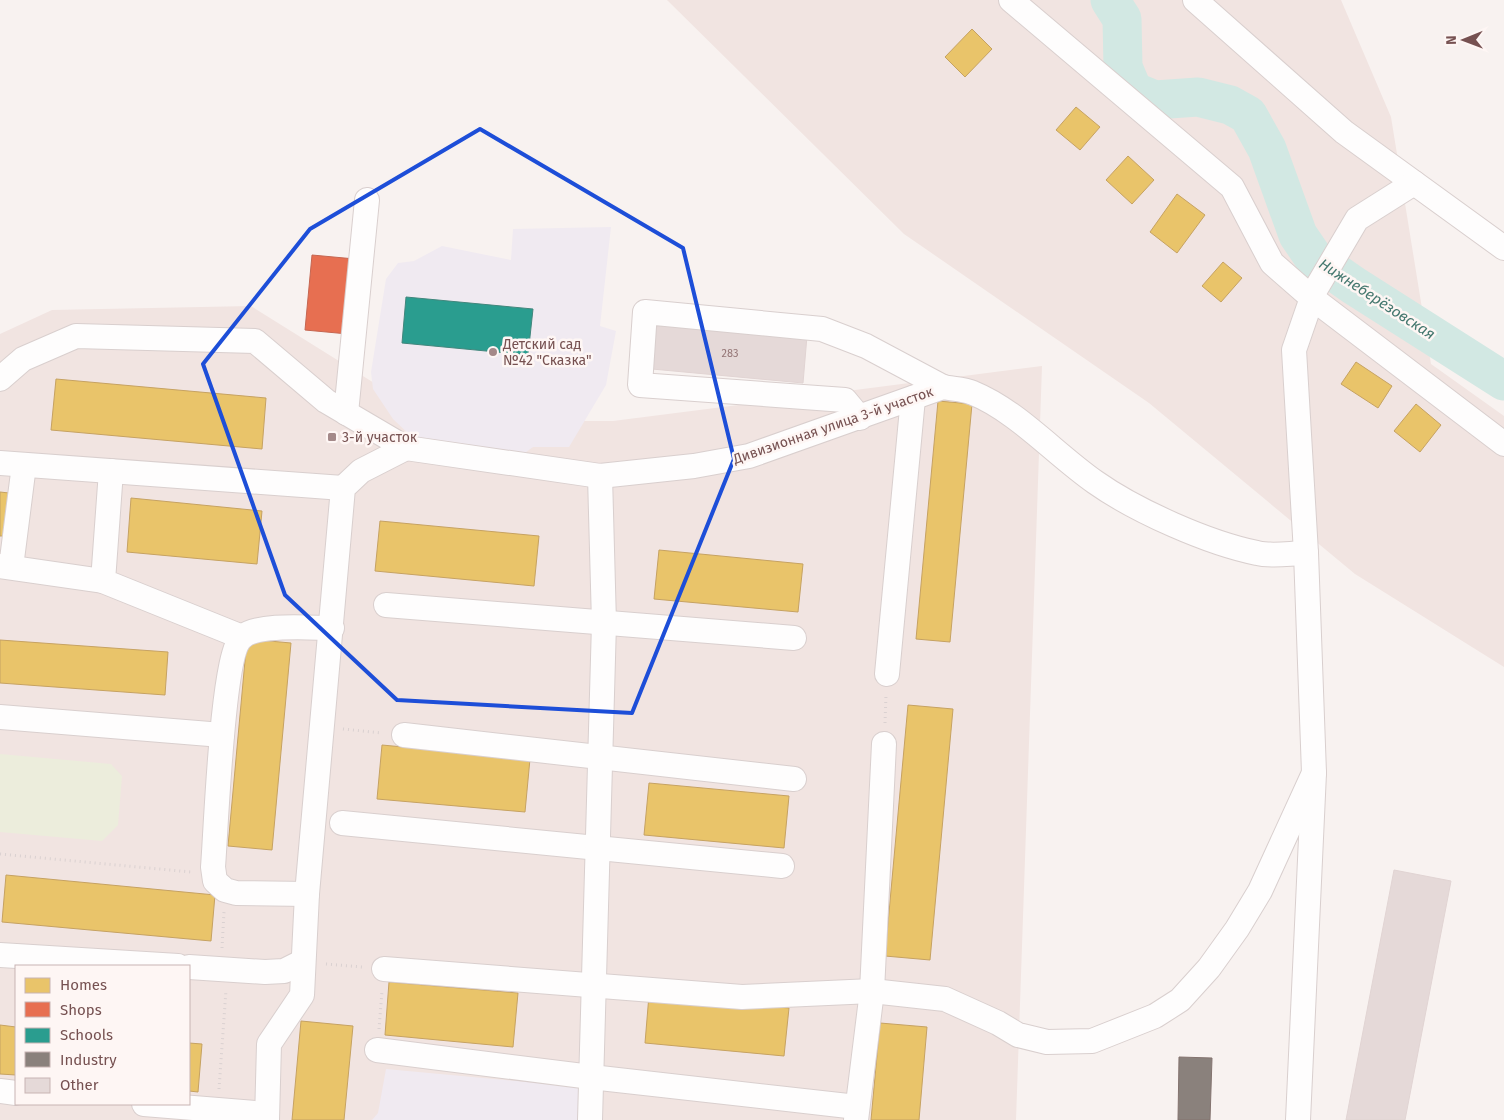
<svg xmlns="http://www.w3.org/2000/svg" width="1504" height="1120" viewBox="0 0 1504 1120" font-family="'Fira Sans',sans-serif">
  <rect width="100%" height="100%" fill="#f8f2f0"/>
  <g fill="#f1e4e1" fill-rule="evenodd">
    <polygon points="667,0 1341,0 1391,117 1431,364 1504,416 1504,667 1355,574 1149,403 904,234"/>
    <path d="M251 306 435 421H613L1042 366 1016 1120H0V334L52 310ZM16 966H189V1104H16Z"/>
  </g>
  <g fill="#f0eaf1">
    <polygon points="611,227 600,326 616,331 606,385 569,447 533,447 518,458 413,438 393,419 373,389 371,372 386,279 398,263 414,261 442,246 511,260 513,229"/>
    <polygon points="386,1069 580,1087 584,1120 372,1120 378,1113"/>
  </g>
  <polygon fill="#eceddc" points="0,754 111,764 122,776 118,825 102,841 0,832"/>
  <g fill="#e9c46a" stroke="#c6a262">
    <polygon points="972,29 992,49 965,77 945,57"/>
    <polygon points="1076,107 1100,127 1080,150 1056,130"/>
    <polygon points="1128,156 1154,180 1132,204 1106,180"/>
    <polygon points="1177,194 1205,215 1177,253 1150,232"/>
    <polygon points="1223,262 1242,278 1221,302 1202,286"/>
    <polygon points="1356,362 1392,386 1378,408 1341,384"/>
    <polygon points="56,379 266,398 262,449 51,430"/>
    <polygon points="938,401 972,404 950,642 916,639"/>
    <polygon points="1416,404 1441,425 1420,452 1394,431"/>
    <polygon points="0,492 9,493 5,536 0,536"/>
    <polygon points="131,498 262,511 257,564 127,552"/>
    <polygon points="380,521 539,536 534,586 375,571"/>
    <polygon points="659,550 803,564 798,612 654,599"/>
    <polygon points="247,639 291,643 272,850 228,846"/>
    <polygon points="0,640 168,652 165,695 0,683"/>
    <polygon points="908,705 953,709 930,960 885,956"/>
    <polygon points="382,745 530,759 525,812 377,799"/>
    <polygon points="649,783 789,796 784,848 644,835"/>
    <polygon points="6,875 215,895 211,941 2,922"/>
    <polygon points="389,982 518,993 513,1047 385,1035"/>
    <polygon points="649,995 789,1008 784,1056 645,1043"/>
    <polygon points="301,1021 353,1026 344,1120 292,1120"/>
    <polygon points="880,1023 927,1027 919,1120 871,1120"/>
    <polygon points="0,1025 16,1027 16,1075 0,1074"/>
    <polygon points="189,1043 202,1044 198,1092 189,1091"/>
  </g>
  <polygon fill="#e76f51" stroke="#c56651" points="312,255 355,259 348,334 305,330"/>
  <polygon fill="#2a9d8f" stroke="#41867c" points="406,297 533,309 528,355 402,343"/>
  <polygon fill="#8a817c" stroke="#84736f" points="1179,1057 1212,1058 1210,1120 1178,1120"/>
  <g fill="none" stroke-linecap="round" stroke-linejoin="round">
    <polyline stroke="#d2e8e3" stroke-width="39" points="1110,0 1122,19 1123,67 1133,91 1155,100 1198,97 1230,105 1248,115 1267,149 1298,235 1313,257 1353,285 1504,381"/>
  </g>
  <g fill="#e5d9d8" stroke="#e1d4d3">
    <polygon points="657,323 807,336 803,383 652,369"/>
    <polygon points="1394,870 1451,881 1405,1120 1346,1120"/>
  </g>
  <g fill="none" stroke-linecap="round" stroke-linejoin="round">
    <defs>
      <g id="minor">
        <polyline points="1011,0 1232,187 1272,263 1312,298 1504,444"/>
        <polyline points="1195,0 1344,132 1504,248"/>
        <path d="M0 379 23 359 76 336 255 341 326 401 406 448 600 476 694 466 749 456 943 387C952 389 964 389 973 393 1017 411 1055 454 1095 482 1136 511 1208 543 1257 553 1272 557 1291 553 1306 553"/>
        <polyline points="346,413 367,200"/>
        <polyline points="860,418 845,400 640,385 645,312 822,329 866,346 943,387"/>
        <polyline points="0,463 343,488"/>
        <polyline points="111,471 103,581 242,637"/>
        <polyline points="0,566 103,581"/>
        <polyline points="11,567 24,465"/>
        <polyline points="386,605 794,638"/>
        <polyline points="887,674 913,398"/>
        <polyline points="0,717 222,735"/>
        <polyline points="404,735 794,779"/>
        <polyline points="342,823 782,866"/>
        <path d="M307 894 236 893 225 890 215 881 213 867C216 831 222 654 242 637 258 623 311 628 332 628"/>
        <polyline points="0,955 178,966"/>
        <polyline points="189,967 265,972 284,971 302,962"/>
        <polyline points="384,969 742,997 872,991 945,999 998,1023 1018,1035 1047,1042 1092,1041 1155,1016 1180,1000 1209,968 1237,929 1260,891 1314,773"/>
        <polyline points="377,1050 591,1077 857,1107"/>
        <polyline points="0,1091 16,1093"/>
        <polyline points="144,1104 267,1114"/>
        <polyline points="267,1120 269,1044 302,995 307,894 343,488 361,471 406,448"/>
        <polyline points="590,1120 604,623 600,476"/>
        <polyline points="856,1120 872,991 884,744"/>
        <polyline points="1298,1120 1314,773 1306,553 1294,350 1314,292 1357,219 1414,183"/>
      </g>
    </defs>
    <use href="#minor" stroke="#d9cfce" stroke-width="26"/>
    <g stroke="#dad1d1" stroke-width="3" stroke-dasharray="1 4" stroke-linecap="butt">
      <polyline points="885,723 886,695"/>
      <polyline points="343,729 382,733"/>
      <polyline points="0,854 191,872"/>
      <polyline points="222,948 224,912"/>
      <polyline points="326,964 362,967"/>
      <polyline points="379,1029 382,991"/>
      <polyline points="219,1089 226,990"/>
    </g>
    <use href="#minor" stroke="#fefdfd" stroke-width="24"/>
  </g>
  <path fill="none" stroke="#1d4ed8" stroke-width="4" stroke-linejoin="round" d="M480 129 683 248 734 459 632 713 397 700 285 595 203 364 310 229Z"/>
  <g fill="#a48989" stroke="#fef6f4" stroke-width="2">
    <circle cx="493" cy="352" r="5"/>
    <rect x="327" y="432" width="10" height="10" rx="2.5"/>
  </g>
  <g text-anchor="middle" stroke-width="5" stroke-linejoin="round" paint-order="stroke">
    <g font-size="11" fill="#947575">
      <text x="730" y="357">283</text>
    </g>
    <g font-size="14" fill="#765151" stroke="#fef6f4" text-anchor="start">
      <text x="503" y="349">Детский сад<tspan x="503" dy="16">№42 "Сказка"</tspan></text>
      <text x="342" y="442">3-й участок</text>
    </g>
    <g font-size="14" fill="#765151" stroke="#fef6f4">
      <text transform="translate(833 425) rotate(-19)" y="5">Дивизионная улица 3-й участок</text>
    </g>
    <g font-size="15" font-style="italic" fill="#45786f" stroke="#fef6f4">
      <text transform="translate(1377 299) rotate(33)" y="5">Нижнеберёзовская</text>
    </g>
  </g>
  <rect x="15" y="965" width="175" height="140" fill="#fef6f4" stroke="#c8b4b3"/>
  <rect x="25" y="978" width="25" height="15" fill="#e9c46a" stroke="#c8b4b3"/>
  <text x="60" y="990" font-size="15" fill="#765151">Homes</text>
  <rect x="25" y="1002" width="25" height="15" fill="#e76f51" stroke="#c8b4b3"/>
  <text x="60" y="1015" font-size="15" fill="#765151">Shops</text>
  <rect x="25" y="1028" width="25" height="15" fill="#2a9d8f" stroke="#c8b4b3"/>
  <text x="60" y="1040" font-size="15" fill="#765151">Schools</text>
  <rect x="25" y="1052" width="25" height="15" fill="#8a817c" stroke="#c8b4b3"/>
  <text x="60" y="1065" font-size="15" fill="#765151">Industry</text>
  <rect x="25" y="1078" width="25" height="15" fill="#e5d9d8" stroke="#c8b4b3"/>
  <text x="60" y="1090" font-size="15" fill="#765151">Other</text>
  <g transform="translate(1464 40) rotate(269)" stroke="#fef6f4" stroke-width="4" paint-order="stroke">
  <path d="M0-4L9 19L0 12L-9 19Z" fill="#765151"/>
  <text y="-8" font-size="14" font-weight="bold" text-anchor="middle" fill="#765151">N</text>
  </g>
</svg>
